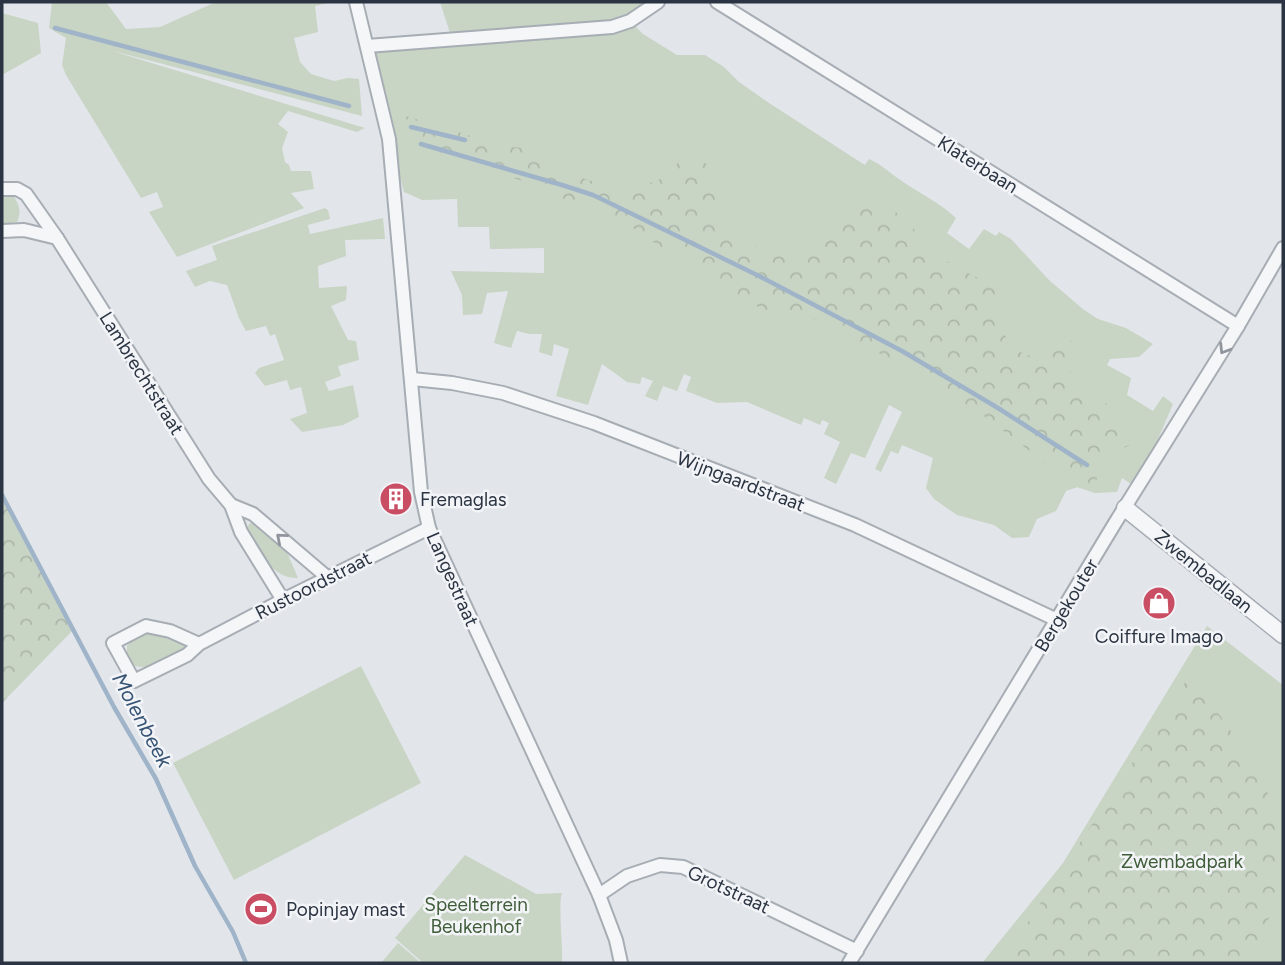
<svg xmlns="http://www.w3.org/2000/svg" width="1285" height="965" viewBox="0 0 1285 965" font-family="Figtree,sans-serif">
  <defs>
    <pattern id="forest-crowns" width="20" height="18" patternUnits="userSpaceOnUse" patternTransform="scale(1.75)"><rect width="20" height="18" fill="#c8d4c4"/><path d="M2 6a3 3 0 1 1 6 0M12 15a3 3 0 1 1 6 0" fill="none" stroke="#acb7aa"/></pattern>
  </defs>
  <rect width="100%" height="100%" fill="#e2e6ea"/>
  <g fill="#c8d4c4">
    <polygon points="52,2 106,2 126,29 160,27 216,2 332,2 315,6 318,32 294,38 300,62 311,74 334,81 348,78 359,79 362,116 109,50 365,128 357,132 288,111 278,124 288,132 282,148 285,162 289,165 291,171 311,171 314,189 291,193 304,208 177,257 149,212 163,207 157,192 141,198 66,75 62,65 66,38 49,28"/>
    <path d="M440 2H658L630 21 643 34 677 55H705L724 67 739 82 766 101 857 160 865 165 869 159C880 164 887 170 896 177 916 192 938 201 956 218L947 233 969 249 984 229 996 236 999 232 1011 239 1049 280 1084 310 1098 319 1126 328 1153 344 1139 357 1110 359 1107 365 1131 378 1127 395 1153 411 1163 396 1173 404 1137 488 1122 478 1117 492 1095 493 1078 487 1066 491 1056 511 1037 519 1029 537 1012 538 994 525 957 515 934 499 926 488 933 458 902 445 898 454 891 451 881 472 875 469 902 412 889 405 865 458 851 453 836 484 824 478 840 442 824 434 829 423 822 420 820 425 804 418 801 425 747 402 717 403 686 391 691 377 684 374 677 391 663 386 657 401 645 396 653 381 642 377 640 384 627 382 602 364 588 405 556 396 569 349 554 344 552 356 539 352 542 334H529L517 331 511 348 494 343 508 291 487 293 482 314 463 315 462 295 451 271 544 273V248L490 249 489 227H458L457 199 422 200 404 192 367 46 452 39Z"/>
    <polygon points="2,13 38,23 41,53 2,75"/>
    <path d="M2 194 13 195C19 205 22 211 17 222L2 224Z"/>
    <polygon points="325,208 328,210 330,219 308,225 310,234 383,218 385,239 345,240 346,256 318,266 319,288 347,286 346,300 331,306 348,340 356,341 359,360 338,366 341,376 325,382 329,391 353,385 359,417 343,425 302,432 290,419 307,413 301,387 290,390 287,380 265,386 255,373 259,368 284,360 275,334 270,336 266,326 246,331 239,318 227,285 210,281 195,287 186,271 217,260 212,246"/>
    <path d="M250 523 254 524 287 552 298 578C272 579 260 552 248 532L247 527Z"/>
    <polygon points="1207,626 1283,685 1283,963 982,963 1063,863"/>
    <path d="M147 632 183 643 186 650C169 658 151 672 132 665L127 658V646L133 638Z"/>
    <polygon points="361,666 421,783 234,880 173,763"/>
    <path d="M465 855 536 894 562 893C558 901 563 950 562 963H423L395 938Z"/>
    <polygon points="398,943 421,963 381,963"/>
  </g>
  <g fill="url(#forest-crowns)">
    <path d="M406 116 504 146 531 149 561 171 625 192 661 179 683 158 701 157 723 187 718 208 725 230 766 252 787 256 825 235 850 210 867 203 883 201 911 225 928 248 955 266 999 289 994 319 1015 350 1038 359 1053 339 1072 341 1070 381 1107 404 1143 439C1128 447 1112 452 1099 461L1095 493 1077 487 980 413 901 365 818 320 773 313 749 303 722 284 703 265 666 251 626 223 580 206 528 183 456 158 418 147 409 140Z"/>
    <polygon points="2,495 73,630 2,703"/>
    <polygon points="1190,675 1203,691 1262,776 1277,820 1278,904 1262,930 1247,963 1001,963"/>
  </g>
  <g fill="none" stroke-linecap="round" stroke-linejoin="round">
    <g stroke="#9fb4c8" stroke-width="4.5">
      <polyline points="55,28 349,106"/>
      <polyline points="411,127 465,140"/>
      <polyline points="421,144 562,185 593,195 622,209 759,276 902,351 998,408 1087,465"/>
      <polyline points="2,495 114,707 156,779 195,866 233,932 246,963"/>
    </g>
    <defs>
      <g id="minor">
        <polyline points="356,2 389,139 421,492 429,528 599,895 616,940 621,963"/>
        <polyline points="717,2 1238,326"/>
        <polyline points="367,46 612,27 630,21 658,2"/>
        <polyline points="2,189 17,189 26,194 57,238 209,479 231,505 241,532 283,600"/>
        <polyline points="2,231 24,230 57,238"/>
        <polyline points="412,379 452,383 503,393 594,423 855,525 1057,620"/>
        <polyline points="231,505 253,514 327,577"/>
        <polyline points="199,644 170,631 146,626 113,643 134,681 187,655 199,644 283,600 429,528"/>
        <polyline points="599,895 627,876 660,865 683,867 857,951"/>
        <polyline points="849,963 1115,523 1238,326 1283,248"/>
      </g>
      <polyline id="tertiary" points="1125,508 1283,635"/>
    </defs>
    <use href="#minor" stroke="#a7adb4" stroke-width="16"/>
    <use href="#tertiary" stroke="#a7adb4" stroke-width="19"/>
    <use href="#minor" stroke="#f5f6f8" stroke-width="12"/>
    <use href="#tertiary" stroke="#f5f6f8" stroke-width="16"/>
  </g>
  <defs><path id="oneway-chevron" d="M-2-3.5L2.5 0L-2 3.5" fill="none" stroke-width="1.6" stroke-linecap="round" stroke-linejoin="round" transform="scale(1.75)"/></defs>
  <g stroke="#90959d">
    <use href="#oneway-chevron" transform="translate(1224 349) rotate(122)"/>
    <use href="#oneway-chevron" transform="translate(281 538) rotate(-139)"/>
  </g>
  <defs>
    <symbol id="building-disc" viewBox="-11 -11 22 22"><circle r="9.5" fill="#c94e63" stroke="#f2f4f7"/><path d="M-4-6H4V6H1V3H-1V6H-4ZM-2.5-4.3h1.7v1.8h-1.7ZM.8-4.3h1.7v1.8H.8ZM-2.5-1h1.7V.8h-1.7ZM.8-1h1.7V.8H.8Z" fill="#fff"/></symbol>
    <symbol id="shop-disc" viewBox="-11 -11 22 22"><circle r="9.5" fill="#c94e63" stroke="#f2f4f7"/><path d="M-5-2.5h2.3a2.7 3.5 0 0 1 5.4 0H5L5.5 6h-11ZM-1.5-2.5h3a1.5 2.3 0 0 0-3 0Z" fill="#fff"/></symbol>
    <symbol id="stadium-disc" viewBox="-11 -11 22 22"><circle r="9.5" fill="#c94e63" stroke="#f2f4f7"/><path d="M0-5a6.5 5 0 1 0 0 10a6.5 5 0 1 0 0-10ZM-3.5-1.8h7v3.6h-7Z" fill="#fff"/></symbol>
  </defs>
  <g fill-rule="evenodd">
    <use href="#building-disc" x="377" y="480" width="38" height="38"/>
    <use href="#shop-disc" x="1140" y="584" width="38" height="38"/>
    <use href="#stadium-disc" x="242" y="890" width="38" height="38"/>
  </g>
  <g text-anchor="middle" stroke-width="5" stroke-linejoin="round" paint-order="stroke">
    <g font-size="19" fill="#2b3442" stroke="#f2f4f7">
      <text transform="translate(978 164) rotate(32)" y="7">Klaterbaan</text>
      <text transform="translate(142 373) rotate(58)" y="7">Lambrechtstraat</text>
      <text transform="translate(741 481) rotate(21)" y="7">Wijngaardstraat</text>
      <text transform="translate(1204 571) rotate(39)" y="7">Zwembadlaan</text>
      <text transform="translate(453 579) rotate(66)" y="7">Langestraat</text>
      <text transform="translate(313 585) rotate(-27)" y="7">Rustoordstraat</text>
      <text transform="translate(1066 605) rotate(-59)" y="7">Bergekouter</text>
      <text transform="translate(729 889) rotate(25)" y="7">Grotstraat</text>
    </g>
    <g font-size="19" fill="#2b3442" stroke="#f2f4f7" text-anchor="start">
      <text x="420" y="506">Fremaglas</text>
      <text x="1159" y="643" text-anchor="middle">Coiffure Imago</text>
      <text x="286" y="916">Popinjay mast</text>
    </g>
    <g font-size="19" fill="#405d39" stroke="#f2f4f7">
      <text x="1182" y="868">Zwembadpark</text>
      <text x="476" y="911">Speelterrein<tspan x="476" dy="22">Beukenhof</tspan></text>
    </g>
    <g font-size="21" font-style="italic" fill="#375374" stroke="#f2f4f7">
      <text transform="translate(142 720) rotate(62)" y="7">Molenbeek</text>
    </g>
  </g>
  <rect width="1285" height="965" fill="none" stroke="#2b3442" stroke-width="7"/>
</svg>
